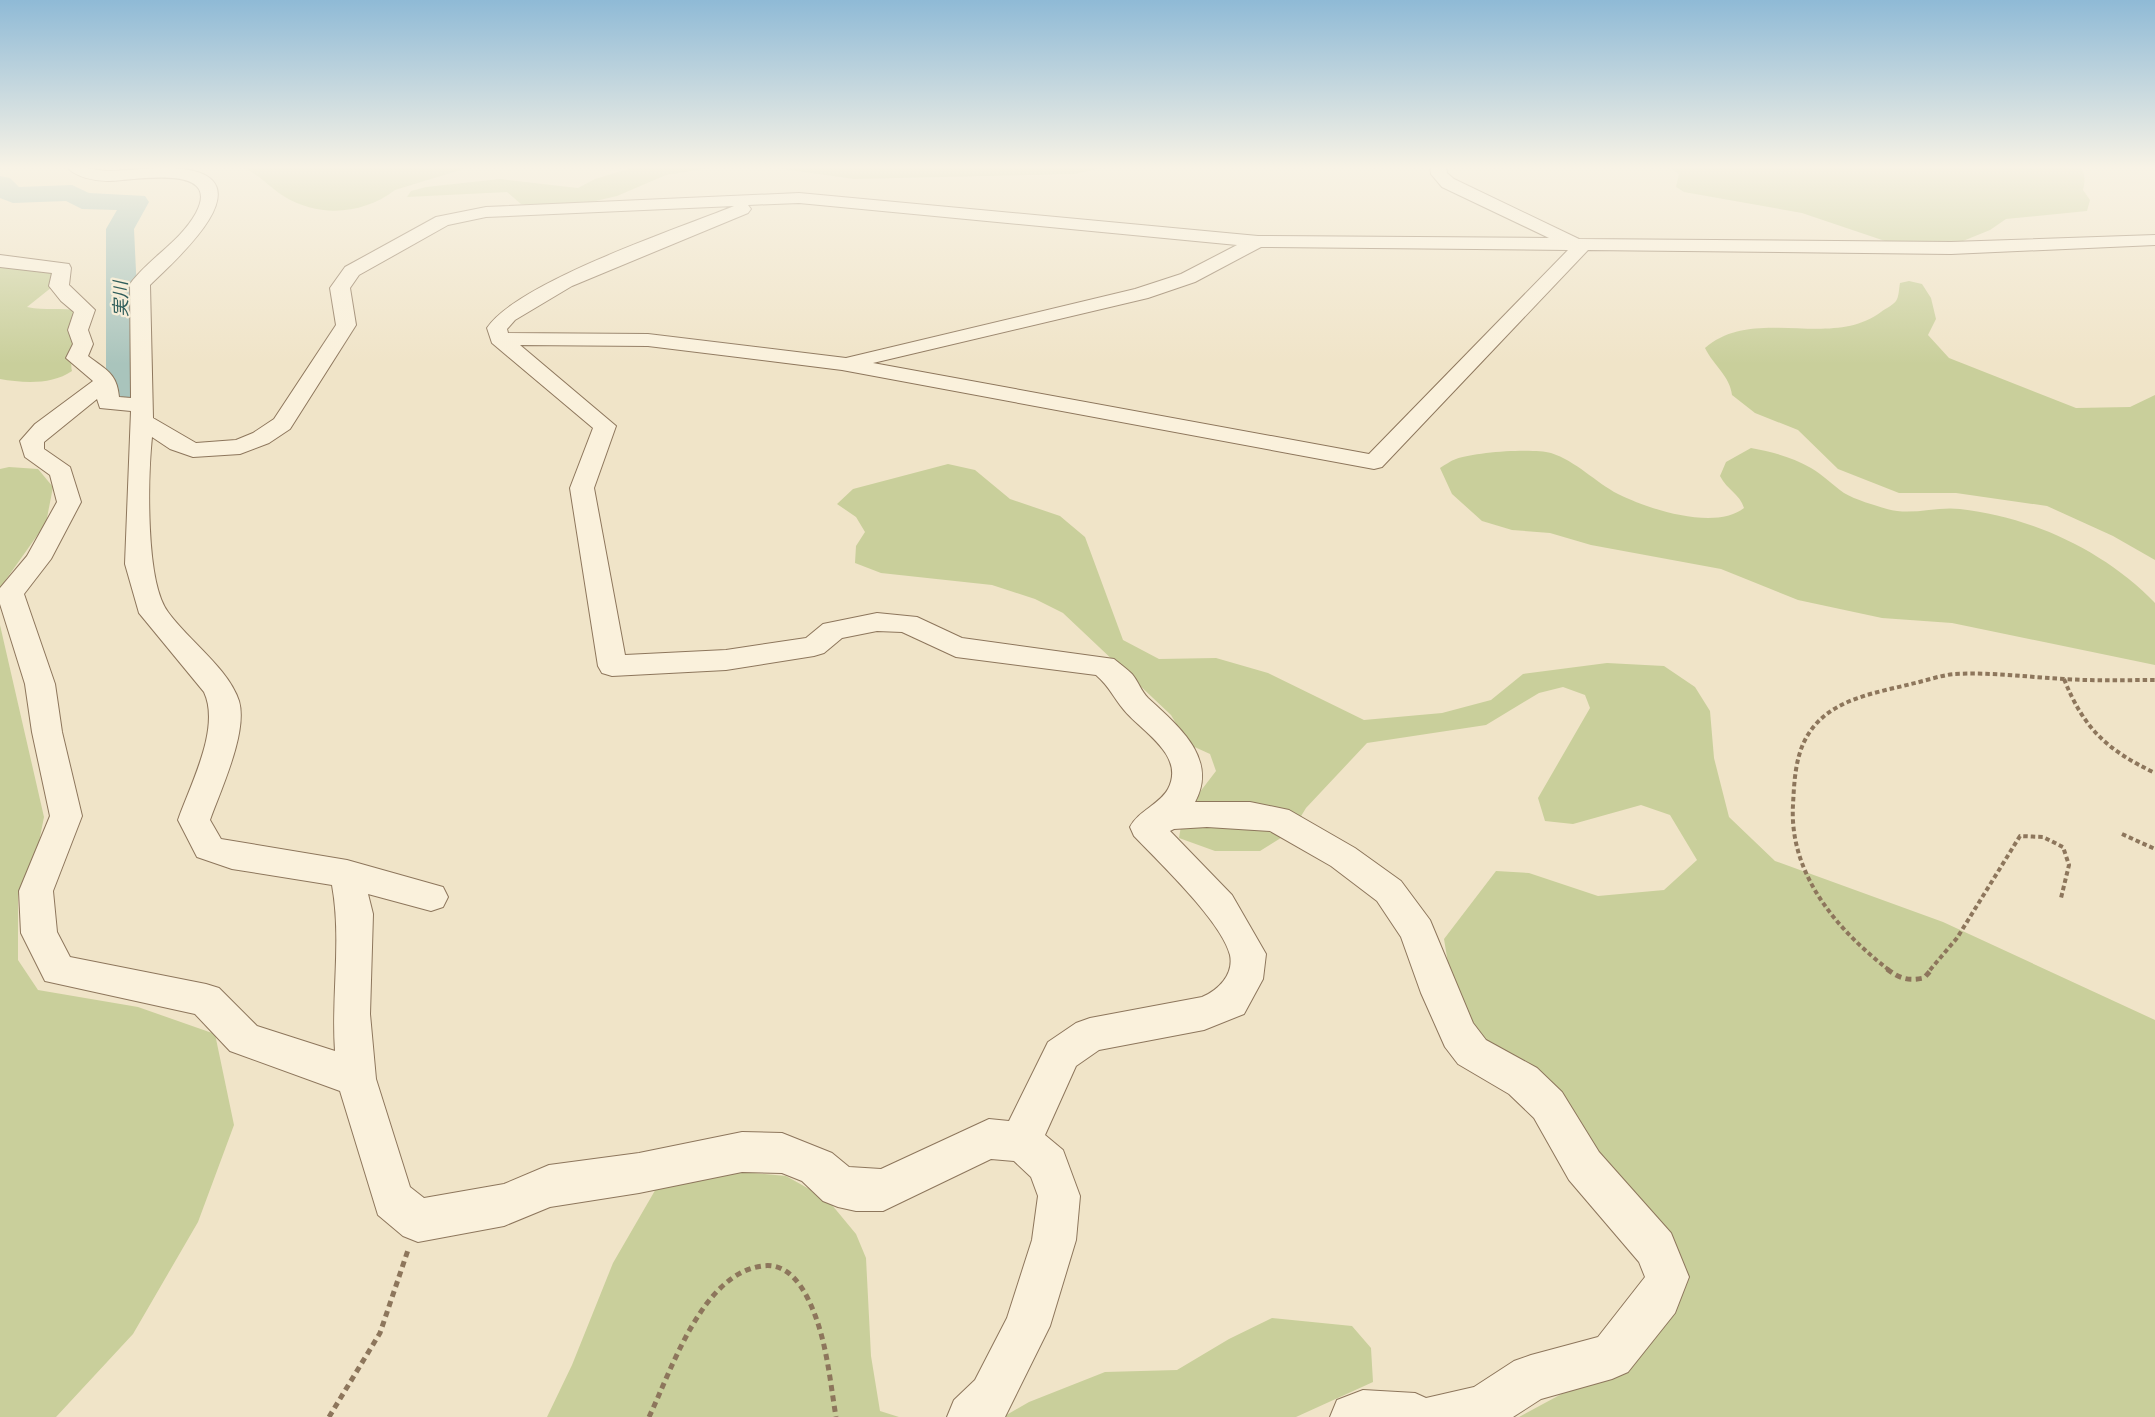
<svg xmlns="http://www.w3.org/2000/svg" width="2155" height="1417" viewBox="0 0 2155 1417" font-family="'Crimson Pro','Noto Sans JP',serif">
  <rect width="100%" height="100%" fill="#f0e4c8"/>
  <g fill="#c9cf9b">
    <path d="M239 166H473L395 190C364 214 320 218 285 197 270 188 256 171 239 166Z"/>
    <polygon points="638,166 1110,166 1075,174 854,179 776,168 722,166 666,175 617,196 591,202 535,206 521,204 507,192 407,197 411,191 426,187 500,179 578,188 595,179"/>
    <path d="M1668 166H2079C2086 172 2085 182 2083 190L2090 200 2087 211 2006 219 1990 230 1958 243 1888 242 1802 213 1684 192 1676 187 1679 174Z"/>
    <path d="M0 264 54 270 52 287 27 307C45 311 62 307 80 311 78 326 69 360 72 371 52 385 23 383 0 379Z"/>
    <path d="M1909 281 1922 284 1931 298 1936 319 1928 335 1949 358 2076 408 2130 407 2155 395V560L2113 536 2047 506 1956 493H1899L1838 469 1798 430 1755 413 1732 395C1730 376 1713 365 1705 348 1754 305 1830 350 1881 312 1885 309 1893 305 1896 301 1899 297 1899 288 1900 283Z"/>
    <path d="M1751 448C1773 452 1792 457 1811 468 1823 475 1833 485 1844 493 1856 500 1874 505 1887 509 1912 516 1936 506 1960 509 2032 517 2105 551 2155 603V665L1952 623 1882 618 1798 600 1721 569 1591 545 1550 533 1512 530 1482 521 1452 494 1440 468C1445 465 1450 461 1456 459 1475 452 1532 448 1551 453 1576 461 1595 482 1618 494 1648 509 1715 531 1744 508 1740 494 1727 490 1720 476L1726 462Z"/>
    <polygon points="948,464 975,470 1010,499 1060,516 1085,537 1123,640 1159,659 1216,658 1268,673 1364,720 1442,713 1491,700 1523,674 1607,663 1664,666 1695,687 1710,711 1714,758 1729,817 1775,861 1943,922 2155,1020 2155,1417 1519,1417 1632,1356 1671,1312 1648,1235 1456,1012 1444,939 1496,871 1529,873 1598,896 1664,890 1697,860 1670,815 1641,805 1573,824 1545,821 1538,798 1590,708 1585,695 1563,687 1539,693 1486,725 1367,743 1306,808 1292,831 1260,851 1215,851 1179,838 1183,814 1216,771 1210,754 1188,744 1171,715 1063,613 1035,599 992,585 881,573 855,563 856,546 865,532 856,517 837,504 853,489"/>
    <polygon points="9,467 38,469 53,487 46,523 0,588 0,469"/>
    <polygon points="0,625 44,817 39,842 18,896 18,960 38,990 138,1007 215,1034 234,1125 198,1222 133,1334 56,1417 0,1417"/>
    <polygon points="733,1171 786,1176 827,1199 856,1234 866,1258 871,1356 880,1411 899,1417 547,1417 572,1365 613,1263 657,1187"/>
    <polygon points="1272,1318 1352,1326 1371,1348 1373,1382 1296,1417 1003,1417 1029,1402 1105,1372 1177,1370 1229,1339"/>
  </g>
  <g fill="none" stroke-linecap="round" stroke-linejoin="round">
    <polygon fill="#a9c4bc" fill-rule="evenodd" points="0,176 10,178 19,187 72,185 89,193 145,196 149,202 134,229 142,398 137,406 124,409 111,406 106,398 106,229 117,210 82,209 66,201 13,203 0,198"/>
    <defs>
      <path id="minor" d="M66 166C82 165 95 171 111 171 139 170 166 164 194 171 260 188 170 265 150 285L153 418 196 443 236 440 253 433 274 419 336 325 330 288 345 267 436 217 486 207 799 193 1258 236 1549 238 1442 187 1431 174 1430 166H1446L1447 173 1454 179 1579 239 1951 242 2155 235V245L1951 254 1588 250 1382 467 1374 469 842 370 648 346 520 345 616 426 594 488 625 655 726 650 806 638 823 624 877 613 917 617 962 638 1114 659C1120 664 1127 669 1132 674 1138 681 1141 691 1148 698 1177 725 1219 758 1195 802H1250L1289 810 1355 848 1401 881 1430 920 1473 1023 1486 1040 1537 1068 1562 1092 1599 1152 1671 1233 1689 1277 1675 1313 1628 1372 1612 1379 1541 1399 1513 1417H1330L1337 1400 1363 1390 1415 1393 1426 1398 1474 1387 1514 1361 1531 1355 1598 1337 1645 1277 1639 1262 1569 1180 1534 1118 1509 1094 1458 1064 1445 1047 1421 993 1401 937 1377 901 1331 866 1270 831 1207 827 1174 829 1170 831 1232 895 1266 954 1263 979 1244 1014 1204 1030 1099 1050 1076 1066 1045 1135 1063 1150 1080 1196 1076 1240 1050 1326 1005 1417H947L954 1400 975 1380 1007 1318 1032 1240 1038 1196 1031 1177 1014 1161 991 1159 883 1211H856L838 1207 823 1201 802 1181 782 1173 742 1172 639 1193 550 1207 504 1226 418 1242 403 1236 378 1215 340 1091 230 1051 195 1014 45 981 21 933 19 891 50 816 32 732 25 684 0 604V588L27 556 57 502 50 475 25 457 20 441 35 424 93 381 66 358 73 344 68 330 74 312 61 301 49 286 52 273 0 267V255L69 264 71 268 69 285 95 310 88 330 93 344 88 356C106 370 117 373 119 397L131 398 130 284C149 258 180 242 196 213 223 162 132 181 108 181 95 181 74 177 66 166ZM799 203 1237 245 1181 274 1135 289 846 358 648 334 508 333 507 329 515 320 572 286 748 213 751 209 748 205ZM734 206C677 229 518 282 487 328L492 343 593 428 570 488 598 666 602 673 612 676 726 670 814 656 824 653 842 638 877 631 902 632 956 657 1096 675C1110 687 1113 697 1124 710 1141 731 1186 755 1168 789 1160 804 1138 811 1130 827L1134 836C1159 862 1222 922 1230 955 1234 975 1218 990 1202 997L1090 1018 1076 1023 1048 1042 1009 1121 989 1119 881 1169 849 1167 832 1153 782 1133 742 1132 639 1153 549 1165 504 1184 424 1198 410 1187 376 1079 370 1014 373 914 368 894 431 911 443 907 448 897 443 887 347 860 221 839 210 820C221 789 248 732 239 701 229 669 188 640 168 612 145 582 148 476 152 437L170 449 193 457 240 454 269 443 290 429 356 325 350 288 359 275 448 225 486 217ZM1261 247 1568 250 1369 454 873 363 1148 298 1195 282ZM97 399 100 408 131 411 125 564 139 613 204 692C221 728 190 785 178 820L197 857 232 869 332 885C342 940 331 996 335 1051L257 1026 219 988 206 984 70 957 57 932 53 891 82 816 62 732 55 684 24 594 51 559 81 502 70 467 44 449V442Z"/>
    </defs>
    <use href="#minor" stroke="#8d765c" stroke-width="2"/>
    <g stroke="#8d765c" stroke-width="4" stroke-dasharray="4.5 3" stroke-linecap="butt">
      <path d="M2064 679C2084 729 2107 750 2155 773"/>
      <polyline points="2122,834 2155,849"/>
      <path d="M1889 970C1837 930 1789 874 1793 805 1794 785 1795 761 1804 742 1824 700 1871 694 1911 684 1925 681 1941 675 1955 674 1992 672 2027 677 2064 679 2094 681 2125 680 2155 680"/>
      <polyline points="1930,970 1957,938 2020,836 2043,837 2063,847 2069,865 2061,898"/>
    </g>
    <g stroke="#8d765c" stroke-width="5" stroke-dasharray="6 4.5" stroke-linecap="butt">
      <path d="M1887 969C1900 979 1908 981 1924 978L1932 969"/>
      <polyline points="329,1417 380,1333 408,1250"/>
      <path d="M649 1417C672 1369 702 1274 762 1266 789 1262 804 1288 813 1310 827 1344 830 1381 836 1417"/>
    </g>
    <use href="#minor" fill="#faf1dc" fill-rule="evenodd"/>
  </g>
  <linearGradient id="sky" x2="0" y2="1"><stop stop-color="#8fbad6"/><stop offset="0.46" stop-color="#f8f3e6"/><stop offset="1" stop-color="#f8f3e6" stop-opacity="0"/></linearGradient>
  <rect width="2155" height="364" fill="url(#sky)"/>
  <g text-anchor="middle" stroke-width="4.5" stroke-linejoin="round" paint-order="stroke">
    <g font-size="18" font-style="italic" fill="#2f5d5a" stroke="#f7eed8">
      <text transform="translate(121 299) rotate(-91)" y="6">実川</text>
    </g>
  </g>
</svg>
